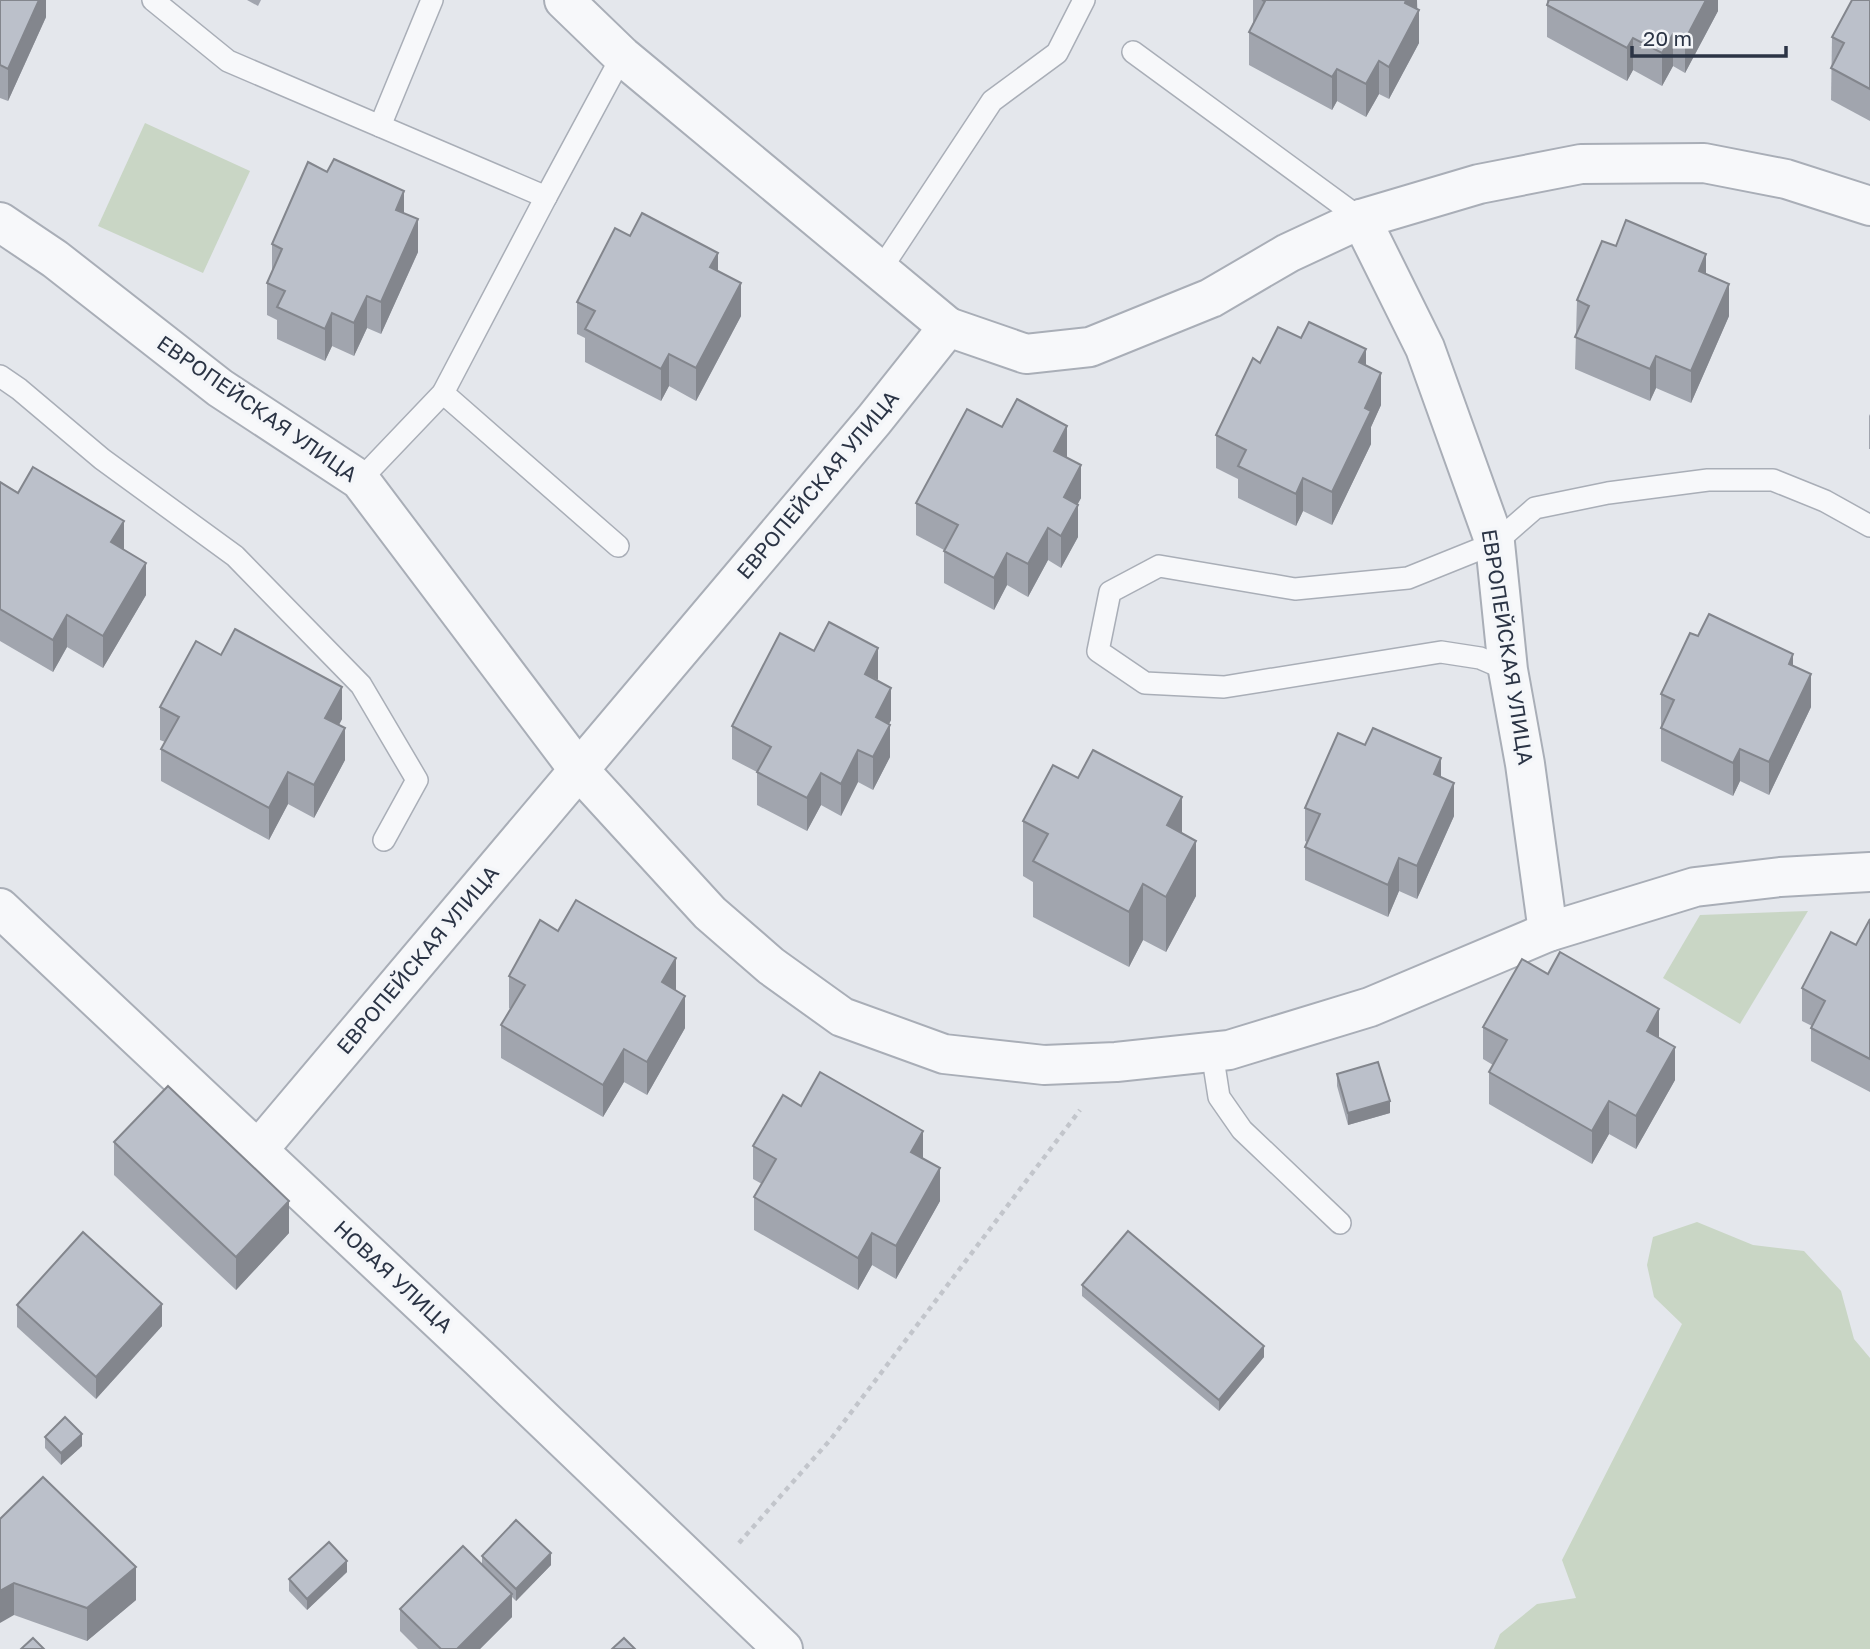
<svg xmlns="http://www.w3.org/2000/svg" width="1870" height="1649" viewBox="0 0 1870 1649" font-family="'Golos Text',sans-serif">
  <rect width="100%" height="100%" fill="#e4e7ec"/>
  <g fill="#c9d6c5">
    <polygon points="145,123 250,171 203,273 98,226"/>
    <polygon points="1808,911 1740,1024 1663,978 1700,915"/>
    <polygon points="1697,1222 1753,1245 1804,1251 1841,1291 1854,1339 1870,1358 1870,1649 1494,1649 1500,1634 1537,1604 1576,1598 1562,1560 1682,1324 1654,1297 1647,1265 1653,1237"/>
  </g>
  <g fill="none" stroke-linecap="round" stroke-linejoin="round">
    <defs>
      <g id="lane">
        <polyline points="153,0 228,61 546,197 443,393 360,480"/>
        <polyline points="1133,52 1361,219"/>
        <polyline points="380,126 432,0"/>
        <polyline points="546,197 622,56"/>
        <polyline points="881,269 992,101 1057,53 1084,0"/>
        <polyline points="0,376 19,389 102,459 235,556 361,685 417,780 384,840"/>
        <polyline points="443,393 618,546"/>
        <polyline points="1508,670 1480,658 1441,652 1224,687 1145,683 1098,651 1110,592 1159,566 1295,589 1408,578 1495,543 1535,508 1608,493 1708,480 1773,480 1825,501 1870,526"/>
        <polyline points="1212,1052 1219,1097 1242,1130 1340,1223"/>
      </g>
      <g id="street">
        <polyline points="564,0 622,56 948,327"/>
        <polyline points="1361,219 1425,348 1495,543 1508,670 1525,764 1548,932"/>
        <polyline points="0,222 55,259 220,388 360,480 578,769 710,913 771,966 842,1017 944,1054 1044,1065 1116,1062 1229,1050 1370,1007 1548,932 1695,887 1780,877 1870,872"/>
        <polyline points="0,908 478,1357 783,1649"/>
        <polyline points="258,1150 874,420 948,327 1026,354 1090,347 1211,298 1288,253 1361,219 1479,184 1581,164 1704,163 1786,179 1870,206"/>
      </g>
    </defs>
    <use href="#lane" stroke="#a9aeb7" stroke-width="24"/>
    <use href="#street" stroke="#a9aeb7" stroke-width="42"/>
    <polyline stroke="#c2c5cb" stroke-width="4.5" stroke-dasharray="5 5" stroke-linecap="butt" points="739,1543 831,1439 1080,1110"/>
    <use href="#lane" stroke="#f7f8fa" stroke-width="21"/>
    <use href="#street" stroke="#f7f8fa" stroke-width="38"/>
  </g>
  <g fill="#a1a5ae">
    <polygon points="0,0 46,0 46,17 8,101 0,98"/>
    <polygon points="247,0 261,0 258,6"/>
    <polygon points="1253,0 1417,0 1419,43 1389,99 1379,94 1366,117 1337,101 1332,110 1249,65 1249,32 1253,23"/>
    <polygon points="1547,0 1718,0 1718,11 1685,73 1673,66 1662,86 1633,70 1627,81 1547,37"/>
    <polygon points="1870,0 1870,121 1831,100 1832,37"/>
    <polygon points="404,213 418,252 381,334 367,328 354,356 332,346 325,361 277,339 277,320 267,315 267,283 272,272 272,244"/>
    <polygon points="1616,246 1706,274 1729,316 1691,403 1656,388 1650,401 1575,369 1577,300"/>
    <polygon points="718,271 741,316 696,401 669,386 661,401 585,362 585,338 577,334 577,302"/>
    <polygon points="1301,338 1366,365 1381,405 1371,427 1371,444 1332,525 1303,511 1296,526 1238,498 1238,479 1216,468 1216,435 1260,363"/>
    <polygon points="1870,414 1870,449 1869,449 1869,416"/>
    <polygon points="1002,427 1067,458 1081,498 1077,504 1078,537 1061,568 1048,560 1028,597 1007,585 994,610 944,583 944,550 916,535 916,503"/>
    <polygon points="0,482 124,550 146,595 103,668 67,647 53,672 0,641"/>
    <polygon points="1698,636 1793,666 1811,707 1769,795 1740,781 1733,796 1661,761 1661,694"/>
    <polygon points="814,651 878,681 891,720 889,724 890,757 873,790 858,782 841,816 821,805 807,831 757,805 757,772 732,759 732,726"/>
    <polygon points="160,707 342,719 339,725 345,760 314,818 288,804 269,840 161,781 161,749 165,742 160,740"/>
    <polygon points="1441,777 1454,816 1417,899 1399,891 1388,917 1305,880 1305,847 1307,842 1305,841 1305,808"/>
    <polygon points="1023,821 1182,833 1196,896 1166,952 1143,940 1129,967 1033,917 1033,882 1023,876"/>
    <polygon points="1870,919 1870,1092 1811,1061 1811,1028 1812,1026 1802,1021 1802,988 1856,945"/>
    <polygon points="558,931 676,990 685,1028 647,1095 624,1082 603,1117 501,1058 501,1025 510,1009 509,1008 509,976"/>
    <polygon points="1483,1027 1659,1038 1675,1080 1636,1149 1609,1134 1592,1164 1489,1104 1489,1072 1493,1065 1483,1059"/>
    <polygon points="1337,1074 1390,1113 1348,1125 1337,1086"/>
    <polygon points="801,1106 923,1159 940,1201 896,1279 872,1265 858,1290 754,1230 754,1197 762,1184 753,1179 753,1146"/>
    <polygon points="114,1142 289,1233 236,1290 114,1175"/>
    <polygon points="1082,1285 1264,1357 1219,1411 1082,1296"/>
    <polygon points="17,1305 162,1326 96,1399 17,1327"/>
    <polygon points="45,1437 82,1446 61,1465 45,1448"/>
    <polygon points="0,1519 136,1600 87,1641 14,1615"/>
    <polygon points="482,1556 551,1565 516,1601 512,1597 512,1617 480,1649 418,1649 400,1631 400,1609 482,1564"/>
    <polygon points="347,1572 307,1610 289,1591 289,1579"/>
  </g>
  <g fill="#83868d">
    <polygon points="39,0 46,0 46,17 8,101 8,69"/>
    <polygon points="1406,0 1417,0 1417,14 1405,3"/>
    <polygon points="1706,0 1718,0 1718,11 1685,73 1685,40"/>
    <polygon points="1419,10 1419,43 1389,99 1389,67"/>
    <polygon points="1673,34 1673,66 1662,86 1662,53"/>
    <polygon points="1633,38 1633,70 1627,81 1627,48"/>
    <polygon points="1379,61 1379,94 1366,117 1366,84"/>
    <polygon points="1337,69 1337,101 1332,110 1332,77"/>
    <polygon points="404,191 404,223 396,210"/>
    <polygon points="418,219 418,252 381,334 381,302"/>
    <polygon points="718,253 718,285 710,267"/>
    <polygon points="1706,254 1706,287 1699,271"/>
    <polygon points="741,283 741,316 696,401 696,368"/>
    <polygon points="1729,284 1729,316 1691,403 1691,371"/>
    <polygon points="367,296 367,328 354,356 354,323"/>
    <polygon points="332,313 332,346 325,361 325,329"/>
    <polygon points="1366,349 1366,382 1359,362"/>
    <polygon points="669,354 669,386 661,401 661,369"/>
    <polygon points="1656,356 1656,388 1650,401 1650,369"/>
    <polygon points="1381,373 1381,405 1371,427 1371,444 1332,525 1332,492 1365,408"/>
    <polygon points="1067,426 1067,458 1054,451"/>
    <polygon points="1081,465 1081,498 1064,530 1064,497"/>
    <polygon points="1303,478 1303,511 1296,526 1296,494"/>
    <polygon points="1078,505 1078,537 1061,568 1061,536"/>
    <polygon points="124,521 124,553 111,542"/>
    <polygon points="1048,528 1048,560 1028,597 1028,564"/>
    <polygon points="1007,553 1007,585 994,610 994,578"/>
    <polygon points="146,563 146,595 103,668 103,636"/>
    <polygon points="67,615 67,647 53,672 53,640"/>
    <polygon points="878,648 878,680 865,674"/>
    <polygon points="1793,654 1793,687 1789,664"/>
    <polygon points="1811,674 1811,707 1769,795 1769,762"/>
    <polygon points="342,687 342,719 325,750 325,718"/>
    <polygon points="891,688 891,720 876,749 876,717"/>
    <polygon points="890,725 890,757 873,790 873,757"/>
    <polygon points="345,728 345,760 314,818 314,785"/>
    <polygon points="1740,749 1740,781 1733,796 1733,763"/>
    <polygon points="858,750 858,782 841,816 841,784"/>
    <polygon points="1441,758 1441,791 1434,774"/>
    <polygon points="288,772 288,804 269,840 269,808"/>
    <polygon points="821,773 821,805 807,831 807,798"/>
    <polygon points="1454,783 1454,816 1417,899 1417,866"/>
    <polygon points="1182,797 1182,852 1167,825"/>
    <polygon points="1196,841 1196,896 1166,952 1166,897"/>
    <polygon points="1399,858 1399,891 1388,917 1388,885"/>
    <polygon points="1143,884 1143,940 1129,967 1129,912"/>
    <polygon points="676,958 676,991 662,982"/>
    <polygon points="685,996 685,1028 647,1095 647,1062"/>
    <polygon points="1659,1009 1659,1042 1647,1031"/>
    <polygon points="1675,1047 1675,1080 1636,1149 1636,1116"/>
    <polygon points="624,1049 624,1082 603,1117 603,1085"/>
    <polygon points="1390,1101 1390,1113 1348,1125 1348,1113"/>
    <polygon points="1609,1101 1609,1134 1592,1164 1592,1131"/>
    <polygon points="923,1131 923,1164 911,1152"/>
    <polygon points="940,1168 940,1201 896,1279 896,1246"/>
    <polygon points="289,1201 289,1233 236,1290 236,1257"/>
    <polygon points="872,1233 872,1265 858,1290 858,1258"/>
    <polygon points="162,1304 162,1326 96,1399 96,1377"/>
    <polygon points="1264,1346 1264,1357 1219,1411 1219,1400"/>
    <polygon points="82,1434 82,1446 61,1465 61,1453"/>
    <polygon points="551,1553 551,1565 516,1601 516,1589"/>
    <polygon points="347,1561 347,1572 307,1610 307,1599"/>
    <polygon points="136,1567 136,1600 87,1641 87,1608"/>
    <polygon points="14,1583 14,1615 0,1623 0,1591"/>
    <polygon points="512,1594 512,1617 480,1649 457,1649"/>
  </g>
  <g fill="#bbc0ca" stroke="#83868d" stroke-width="2">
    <polygon points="0,0 39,0 8,69 0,65"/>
    <polygon points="1262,0 1406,0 1405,3 1419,10 1389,67 1379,61 1366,84 1337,69 1332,77 1249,32 1265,1"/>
    <polygon points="1549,0 1706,0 1685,40 1673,34 1662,53 1633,38 1627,48 1547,5"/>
    <polygon points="1852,0 1870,0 1870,89 1831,68 1844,43 1832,37"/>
    <polygon points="334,159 404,191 396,210 418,219 381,302 367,296 354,323 332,313 325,329 277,307 285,291 267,283 282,249 272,244 308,162 327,172"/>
    <polygon points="642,213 718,253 710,267 741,283 696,368 669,354 661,369 585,329 595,311 577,302 615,228 630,236"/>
    <polygon points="1626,220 1706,254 1699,271 1729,284 1691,371 1656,356 1650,369 1575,337 1589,306 1577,300 1602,241 1616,246"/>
    <polygon points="1309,322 1366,349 1359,362 1381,373 1365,408 1371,411 1332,492 1303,478 1296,494 1238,466 1246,450 1216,435 1253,358 1260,363 1278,327 1301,338"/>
    <polygon points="1017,399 1067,426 1054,451 1081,465 1064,497 1078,505 1061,536 1048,528 1028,564 1007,553 994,578 944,551 958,525 916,503 967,409 1002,427"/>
    <polygon points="33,467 124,521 111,542 146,563 103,636 67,615 53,640 0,609 0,482 18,493"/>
    <polygon points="1709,614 1793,654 1789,664 1811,674 1769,762 1740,749 1733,763 1661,728 1674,700 1661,694 1690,633 1698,636"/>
    <polygon points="829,622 878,648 865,674 891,688 876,717 890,725 873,757 858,750 841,784 821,773 807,798 757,772 771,747 732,726 780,633 814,651"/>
    <polygon points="235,629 342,687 325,718 345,728 314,785 288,772 269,808 161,749 179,717 160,707 196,641 221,655"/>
    <polygon points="1373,728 1441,758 1434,774 1454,783 1417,866 1399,858 1388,885 1305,847 1320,814 1305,808 1338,733 1365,745"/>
    <polygon points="1093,750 1182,797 1167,825 1196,841 1166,897 1143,884 1129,912 1033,861 1048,834 1023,821 1053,765 1078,778"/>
    <polygon points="576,900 676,958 662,982 685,996 647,1062 624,1049 603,1085 501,1025 525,985 509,976 540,920 558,931"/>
    <polygon points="1870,919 1870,1059 1811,1028 1825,1001 1802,988 1831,932 1856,945"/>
    <polygon points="1560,952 1659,1009 1647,1031 1675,1047 1636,1116 1609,1101 1592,1131 1489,1072 1507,1040 1483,1027 1522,959 1548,974"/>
    <polygon points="1378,1062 1390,1101 1348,1113 1337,1074"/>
    <polygon points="820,1072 923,1131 911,1152 940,1168 896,1246 872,1233 858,1258 754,1197 776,1159 753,1146 783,1095 801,1106"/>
    <polygon points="168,1086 289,1201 236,1257 114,1142"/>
    <polygon points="1128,1231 1264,1346 1219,1400 1082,1285"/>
    <polygon points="83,1232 162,1304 96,1377 17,1305"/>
    <polygon points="65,1417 82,1434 61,1453 45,1437"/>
    <polygon points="43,1477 136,1567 87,1608 14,1583 0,1591 0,1519"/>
    <polygon points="516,1520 551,1553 516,1589 482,1556"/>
    <polygon points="329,1542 347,1561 307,1599 289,1579"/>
    <polygon points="463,1546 512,1594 457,1649 441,1649 400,1609"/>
    <polygon points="33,1638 44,1649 21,1649"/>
    <polygon points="624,1638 635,1649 612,1649"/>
  </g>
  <g text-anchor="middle" stroke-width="7" stroke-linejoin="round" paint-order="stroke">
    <g font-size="21" fill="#2b3445" stroke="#f4f6f9">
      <text transform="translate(257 409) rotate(35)" y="7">ЕВРОПЕЙСКАЯ УЛИЦА</text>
      <text transform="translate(818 485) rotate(-50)" y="7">ЕВРОПЕЙСКАЯ УЛИЦА</text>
      <text transform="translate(1507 647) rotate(81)" y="7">ЕВРОПЕЙСКАЯ УЛИЦА</text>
      <text transform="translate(418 960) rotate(-50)" y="7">ЕВРОПЕЙСКАЯ УЛИЦА</text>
      <text transform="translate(393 1277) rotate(43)" y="7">НОВАЯ УЛИЦА</text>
    </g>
  </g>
  <path d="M1632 46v10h154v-10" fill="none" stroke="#2b3445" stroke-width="3.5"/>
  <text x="1643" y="46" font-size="21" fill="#2b3445" stroke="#f4f6f9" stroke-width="5" paint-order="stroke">20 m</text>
</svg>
